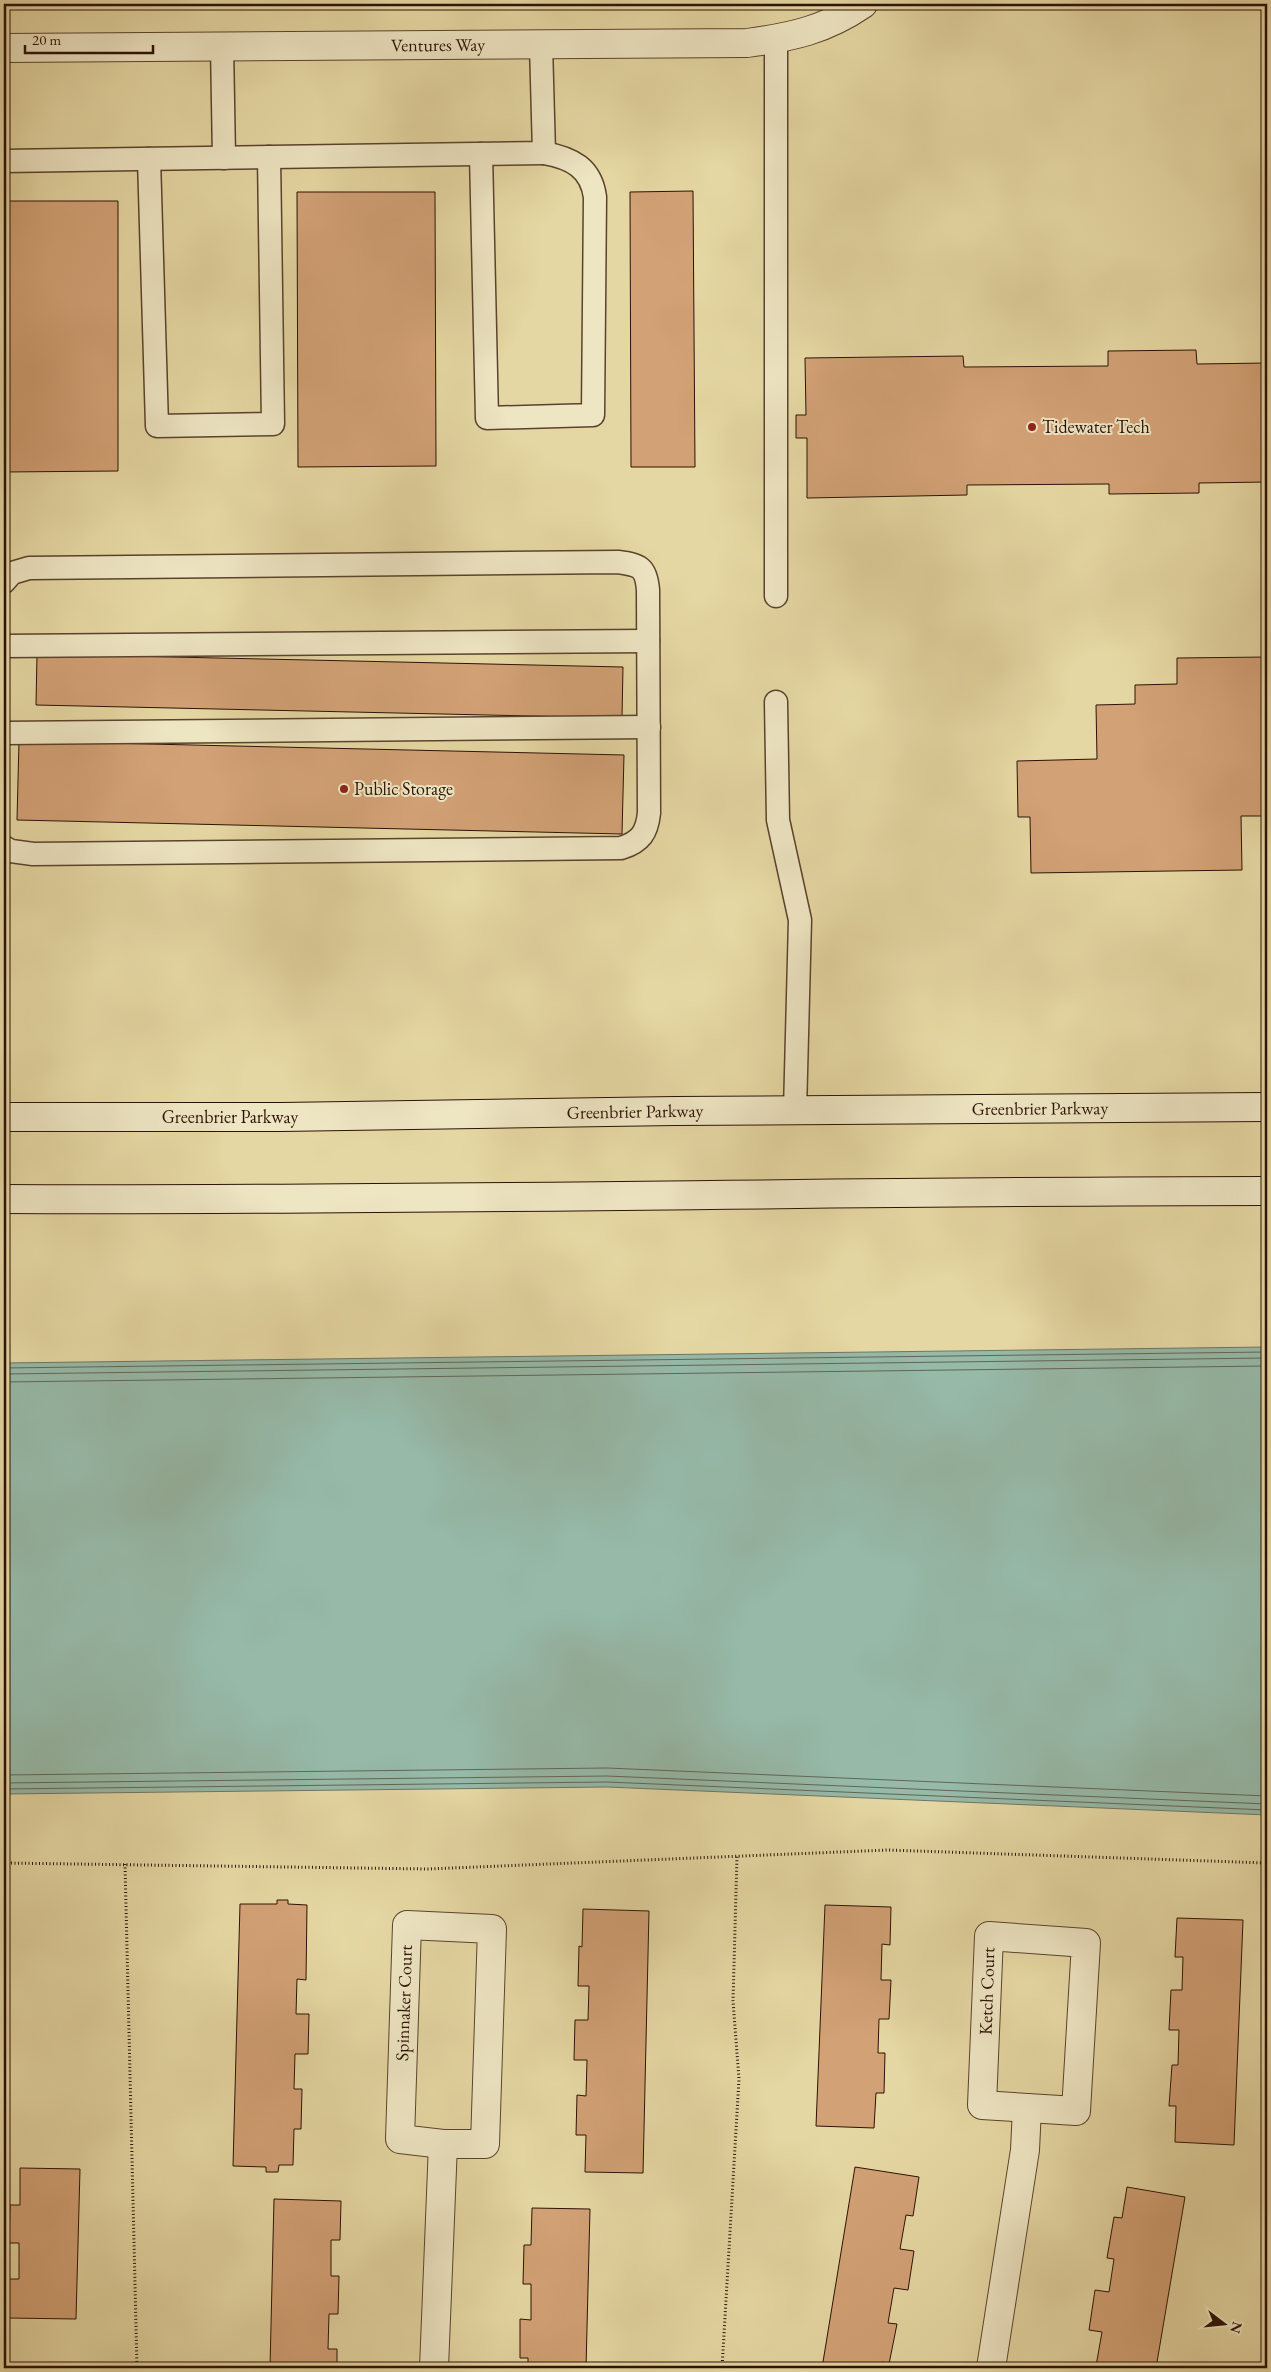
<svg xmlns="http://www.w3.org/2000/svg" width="1271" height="2372" viewBox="0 0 1271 2372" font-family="'EB Garamond',serif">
  <rect width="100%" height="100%" fill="#e5d7a3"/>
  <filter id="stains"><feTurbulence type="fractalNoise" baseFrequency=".004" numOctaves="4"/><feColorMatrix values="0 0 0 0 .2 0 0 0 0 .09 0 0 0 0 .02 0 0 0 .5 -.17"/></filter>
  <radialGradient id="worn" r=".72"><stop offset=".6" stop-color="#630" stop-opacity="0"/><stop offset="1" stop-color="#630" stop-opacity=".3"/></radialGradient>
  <polygon fill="#96b9a8" stroke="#6c7667" points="1267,1347 1267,1815 607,1787 4,1794 4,1363"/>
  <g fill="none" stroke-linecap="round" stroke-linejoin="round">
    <g stroke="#616656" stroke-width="1">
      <polyline points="4,1368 1267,1352"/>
      <polyline points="4,1374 1267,1358"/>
      <polyline points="4,1382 1267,1366"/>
      <polyline points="4,1775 607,1768 1267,1796"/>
      <polyline points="4,1783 607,1776 1267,1804"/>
      <polyline points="4,1789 607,1782 1267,1810"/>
    </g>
  </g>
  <g fill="#d2a176" stroke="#2c1205">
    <polygon points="693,191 695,467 631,467 630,192"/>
    <polygon points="297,192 435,192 436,466 298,467"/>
    <polygon points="4,201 118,201 118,471 4,472"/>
    <polygon points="1196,350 1197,364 1267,363 1267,482 1199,483 1199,493 1109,494 1109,484 967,485 967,495 807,498 807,438 796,438 796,415 806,415 805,358 963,356 964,367 1108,366 1108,351"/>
    <polygon points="37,654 623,667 622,718 36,705"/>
    <polygon points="1267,657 1267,816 1241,816 1242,870 1031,873 1030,817 1018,817 1017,761 1097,759 1096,705 1135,704 1135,685 1177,684 1177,658"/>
    <polygon points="19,741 624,755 622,834 17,820"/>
    <polygon points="277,1900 288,1900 288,1904 307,1905 306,1980 297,1979 296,2014 309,2014 308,2054 295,2054 294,2089 302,2089 301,2129 294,2129 293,2165 279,2165 278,2172 266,2172 266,2167 233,2166 240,1904 277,1904"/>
    <polygon points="825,1905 891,1907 890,1945 882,1944 881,1980 891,1980 889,2019 879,2019 878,2053 885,2053 884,2093 876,2093 874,2128 816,2126"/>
    <polygon points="583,1909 649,1911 643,2173 585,2172 586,2135 576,2135 577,2095 586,2096 587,2060 574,2060 575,2020 588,2020 589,1986 578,1986 579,1946 582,1947"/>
    <polygon points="1177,1918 1243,1920 1234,2145 1175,2142 1176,2106 1169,2106 1172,2065 1178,2065 1179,2030 1169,2030 1171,1990 1182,1990 1183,1957 1175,1957"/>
    <polygon points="855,2167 919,2177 913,2216 906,2215 900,2249 914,2251 908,2290 894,2288 888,2323 897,2324 889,2364 882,2362 881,2368 822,2368"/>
    <polygon points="20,2168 80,2169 76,2319 8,2318 8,2279 19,2279 19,2243 9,2243 10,2205 20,2205"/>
    <polygon points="1127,2187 1185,2197 1156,2368 1088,2368 1088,2365 1096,2366 1102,2332 1089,2330 1095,2290 1109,2292 1114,2259 1107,2258 1114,2217 1122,2218"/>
    <polygon points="274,2199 341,2201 340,2240 331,2240 331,2276 339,2276 338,2314 329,2314 328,2349 337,2349 337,2368 270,2368"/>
    <polygon points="532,2208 590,2209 586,2368 528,2368 528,2358 520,2358 520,2319 531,2320 531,2284 523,2284 524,2245 531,2245"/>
  </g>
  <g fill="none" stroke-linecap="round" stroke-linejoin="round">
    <defs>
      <g id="lane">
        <polyline points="776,39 776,596"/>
        <polyline points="222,46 224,158"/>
        <path d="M481 154 487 418 593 415 595 197C591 168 572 158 544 153"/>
        <polyline points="149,159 157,426 273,424 269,157"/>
        <polyline points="4,161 544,153 541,45"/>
        <path d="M4 582 12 573 29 568 618 562C640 565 646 567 648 590L649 813C647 832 641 842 621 848L33 854 11 851 4 847"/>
        <polyline points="4,646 648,641"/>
        <polyline points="776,702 778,820 800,920 795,1111"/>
        <polyline points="4,733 649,727"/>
      </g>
      <g id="street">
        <path id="s1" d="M4 48 747 43C792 37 825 30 863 4"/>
        <polygon points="407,1925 492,1929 485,2144 443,2144 400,2139"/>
        <polygon points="989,1936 1086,1943 1076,2111 982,2105"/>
        <polyline points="434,2368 443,2144"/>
        <polyline points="991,2368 1025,2150 1027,2108"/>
      </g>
      <g id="secondary">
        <path id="s2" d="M4 1117H281L675 1111 1267 1107"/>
        <path d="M4 1199C425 1201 846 1191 1267 1191"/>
      </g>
    </defs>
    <use href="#lane" stroke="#5a432c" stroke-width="25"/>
    <use href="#street" stroke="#5a432c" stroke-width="30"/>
    <use href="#secondary" stroke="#2c1205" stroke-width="30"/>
    <g stroke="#2c1205" stroke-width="3" stroke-dasharray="1 2.5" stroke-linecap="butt">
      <polyline points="4,1863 428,1869 888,1850 1267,1863"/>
      <polyline points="125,1864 137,2368"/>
      <polyline points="722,2368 739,2079 733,2001 737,1856"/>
    </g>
    <use href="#lane" stroke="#eee5c3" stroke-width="22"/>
    <use href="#street" stroke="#eee5c3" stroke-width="28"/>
    <use href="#secondary" stroke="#eee5c3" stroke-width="28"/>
  </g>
  <g fill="#8f2418" stroke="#eee5c3" stroke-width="2">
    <circle cx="1032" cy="427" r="5"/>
    <circle cx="344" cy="789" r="5"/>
  </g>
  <g text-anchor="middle" stroke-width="4" stroke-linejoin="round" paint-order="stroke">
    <g font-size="18" fill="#2c1205" stroke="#eee5c3">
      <text dy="6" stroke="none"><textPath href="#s1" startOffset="434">Ventures Way</textPath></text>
      <text dy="6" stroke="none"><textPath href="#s2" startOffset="1036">Greenbrier Parkway</textPath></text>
      <text dy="6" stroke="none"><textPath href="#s2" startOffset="631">Greenbrier Parkway</textPath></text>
      <text dy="6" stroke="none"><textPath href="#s2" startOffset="226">Greenbrier Parkway</textPath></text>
      <text transform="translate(987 1991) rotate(-88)" y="6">Ketch Court</text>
      <text transform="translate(404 2003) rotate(-88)" y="6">Spinnaker Court</text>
    </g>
    <g font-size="18" fill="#2c1205" stroke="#eee5c3" text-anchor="start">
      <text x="1042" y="433">Tidewater Tech</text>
      <text x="354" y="795">Public Storage</text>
    </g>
  </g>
  <rect width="1271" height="2372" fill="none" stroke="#e5d7a3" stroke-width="20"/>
  <rect x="5" y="5" width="1261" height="2362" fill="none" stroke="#2c1205" stroke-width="2.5"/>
  <rect x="10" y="10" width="1251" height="2352" fill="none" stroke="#2c1205"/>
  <g transform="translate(1224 2324) rotate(106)" stroke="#eee5c3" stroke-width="4" paint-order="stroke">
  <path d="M0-4L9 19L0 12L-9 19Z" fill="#2c1205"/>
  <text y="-8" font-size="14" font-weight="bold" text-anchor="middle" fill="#2c1205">N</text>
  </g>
  <path d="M25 45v8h128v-8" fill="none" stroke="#2c1205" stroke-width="2.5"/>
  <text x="32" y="45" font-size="15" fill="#2c1205" stroke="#eee5c3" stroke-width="4" paint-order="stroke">20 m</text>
  <rect width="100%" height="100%" filter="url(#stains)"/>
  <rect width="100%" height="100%" fill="url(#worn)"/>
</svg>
